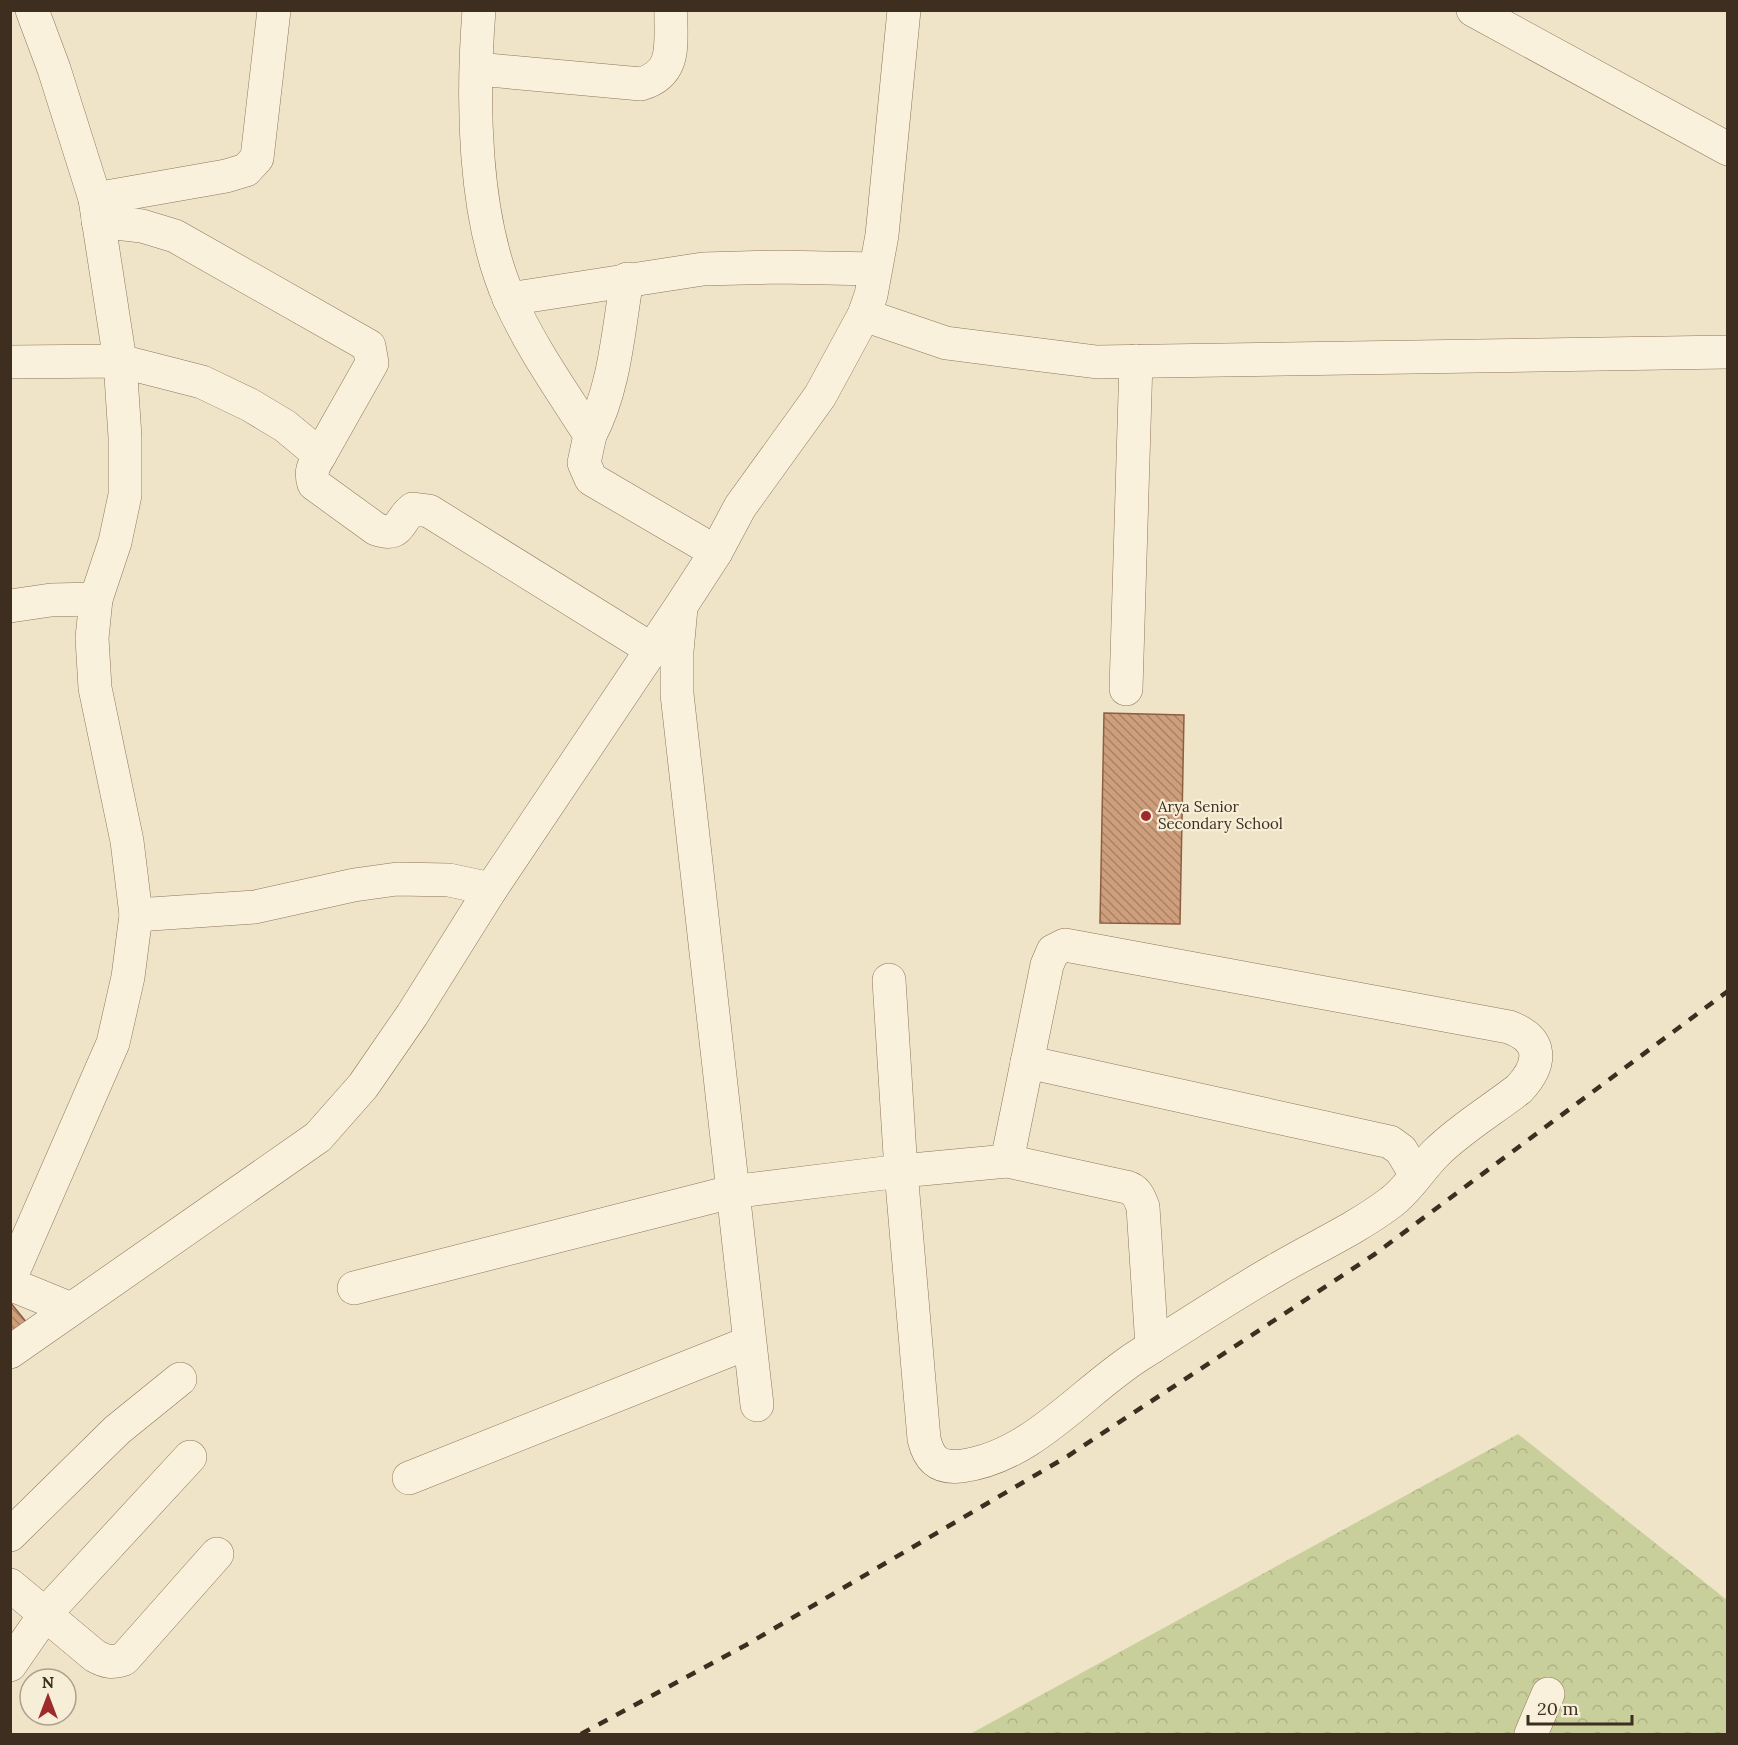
<svg xmlns="http://www.w3.org/2000/svg" width="1738" height="1745" viewBox="0 0 1738 1745" font-family="Lora,serif">
  <defs>
    <pattern id="forest-crowns" width="20" height="18" patternUnits="userSpaceOnUse" patternTransform="scale(1.5)"><rect width="20" height="18" fill="#c9cf9b"/><path d="M2 6a3 3 0 1 1 6 0M12 15a3 3 0 1 1 6 0" fill="none" stroke="#aeb285"/></pattern>
    <pattern id="building-back-hatch" width="6" height="6" patternUnits="userSpaceOnUse" patternTransform="scale(1.5)"><rect width="6" height="6" fill="#cf9f7d"/><path d="M-1 5l2 2M0 0l6 6M5-1l2 2" fill="none" stroke="#a98266"/></pattern>
  </defs>
  <rect width="100%" height="100%" fill="#f0e4c8"/>
  <polygon fill="url(#forest-crowns)" points="1518,1434 1727,1600 1727,1734 970,1734"/>
  <g fill="url(#building-back-hatch)" stroke="#8d5f41" stroke-width="1.5">
    <polygon points="1104,713 1184,715 1180,924 1100,923"/>
    <polygon points="10,1302 27,1323 10,1338"/>
  </g>
  <g fill="none" stroke-linecap="round" stroke-linejoin="round">
    <defs>
      <g id="minor">
        <path d="M479 10C472 99 473 216 509 298 530 346 562 391 590 435L584 463 591 479 716 552"/>
        <polyline points="1473,10 1728,149"/>
        <path d="M477 69 641 84C678 73 670 43 671 10"/>
        <polyline points="95,199 226,176 246,170 257,158 274,10"/>
        <polyline points="98,221 142,226 175,236 369,346 372,363 320,455"/>
        <polyline points="509,299 703,269 778,267 875,269"/>
        <polyline points="864,315 946,343 1097,362 1728,352"/>
        <path d="M10 362 120 361 202 382 250 405 285 426 320 455C313 466 310 472 314 484L376 529C402 538 397 521 413 509L429 511 651 649"/>
        <path d="M590 435C615 388 618 332 627 279"/>
        <polyline points="10,606 51,600 96,599"/>
        <polyline points="681,608 677,651 677,694 757,1405"/>
        <polyline points="1126,689 1136,361"/>
        <polyline points="136,915 255,907 354,885 397,879 449,880 491,889"/>
        <polyline points="1027,1062 1390,1142 1401,1150 1416,1175"/>
        <path d="M1007 1161 1126 1187C1137 1190 1139 1197 1143 1207L1152 1347"/>
        <polyline points="10,1279 113,1043 128,977 136,915 127,841 95,688 92,638 96,599 115,542 125,495 125,437 120,361 95,199 54,69 32,10"/>
        <polyline points="10,1284 71,1309"/>
        <path d="M354 1288 731 1192 901 1171 1007 1161 1047 965 1053 951 1065 945 1509 1027C1544 1040 1542 1064 1519 1089 1492 1110 1460 1129 1436 1153 1420 1169 1408 1190 1390 1203 1354 1230 1315 1247 1276 1270 1231 1296 1186 1325 1141 1354 1083 1390 1034 1456 962 1466 939 1469 929 1460 924 1439L901 1171 889 980"/>
        <polyline points="10,1352 318,1137 363,1086 412,1015 491,889 681,606 716,552 740,507 820,396 864,315 871,295 882,235 904,10"/>
        <polyline points="409,1478 748,1343"/>
        <polyline points="10,1535 117,1430 180,1379"/>
        <path d="M10 1585 95 1656C106 1662 112 1663 124 1659L217 1554"/>
        <polyline points="10,1665 46,1613 190,1457"/>
        <polyline points="1531,1734 1548,1694"/>
      </g>
    </defs>
    <use href="#minor" stroke="#8d765c" stroke-width="34"/>
    <use href="#minor" stroke="#faf1dc" stroke-width="33"/>
    <polyline stroke="#3d2e20" stroke-width="4.5" stroke-dasharray="10 10" stroke-linecap="butt" points="581,1734 746,1645 1068,1456 1375,1254 1728,991"/>
  </g>
  <circle fill="#9e2a2b" stroke="#f7eed8" stroke-width="2" cx="1146" cy="816" r="6"/>
  <g text-anchor="middle" stroke-width="4.5" stroke-linejoin="round" paint-order="stroke">
    <g font-size="15" fill="#3d2e20" stroke="#f7eed8" text-anchor="start">
      <text x="1158" y="812">Arya Senior<tspan x="1158" dy="17">Secondary School</tspan></text>
    </g>
  </g>
  <rect width="1738" height="1745" fill="none" stroke="#3d2e20" stroke-width="24"/>
  <g transform="translate(48 1697)"><circle r="28" fill="#f7eed8" stroke="#ada18e" stroke-width="1.5"/>
  <path d="M0-4.5L10 22L0 15L-10 22Z" fill="#9e2a2b"/>
  <text y="-9" font-size="16" font-weight="bold" text-anchor="middle" fill="#3d2e20">N</text>
  </g>
  <path d="M1528 1715v9h104v-9" fill="none" stroke="#3d2e20" stroke-width="3"/>
  <text x="1537" y="1715" font-size="18" fill="#3d2e20" stroke="#f7eed8" stroke-width="4.5" paint-order="stroke">20 m</text>
</svg>
